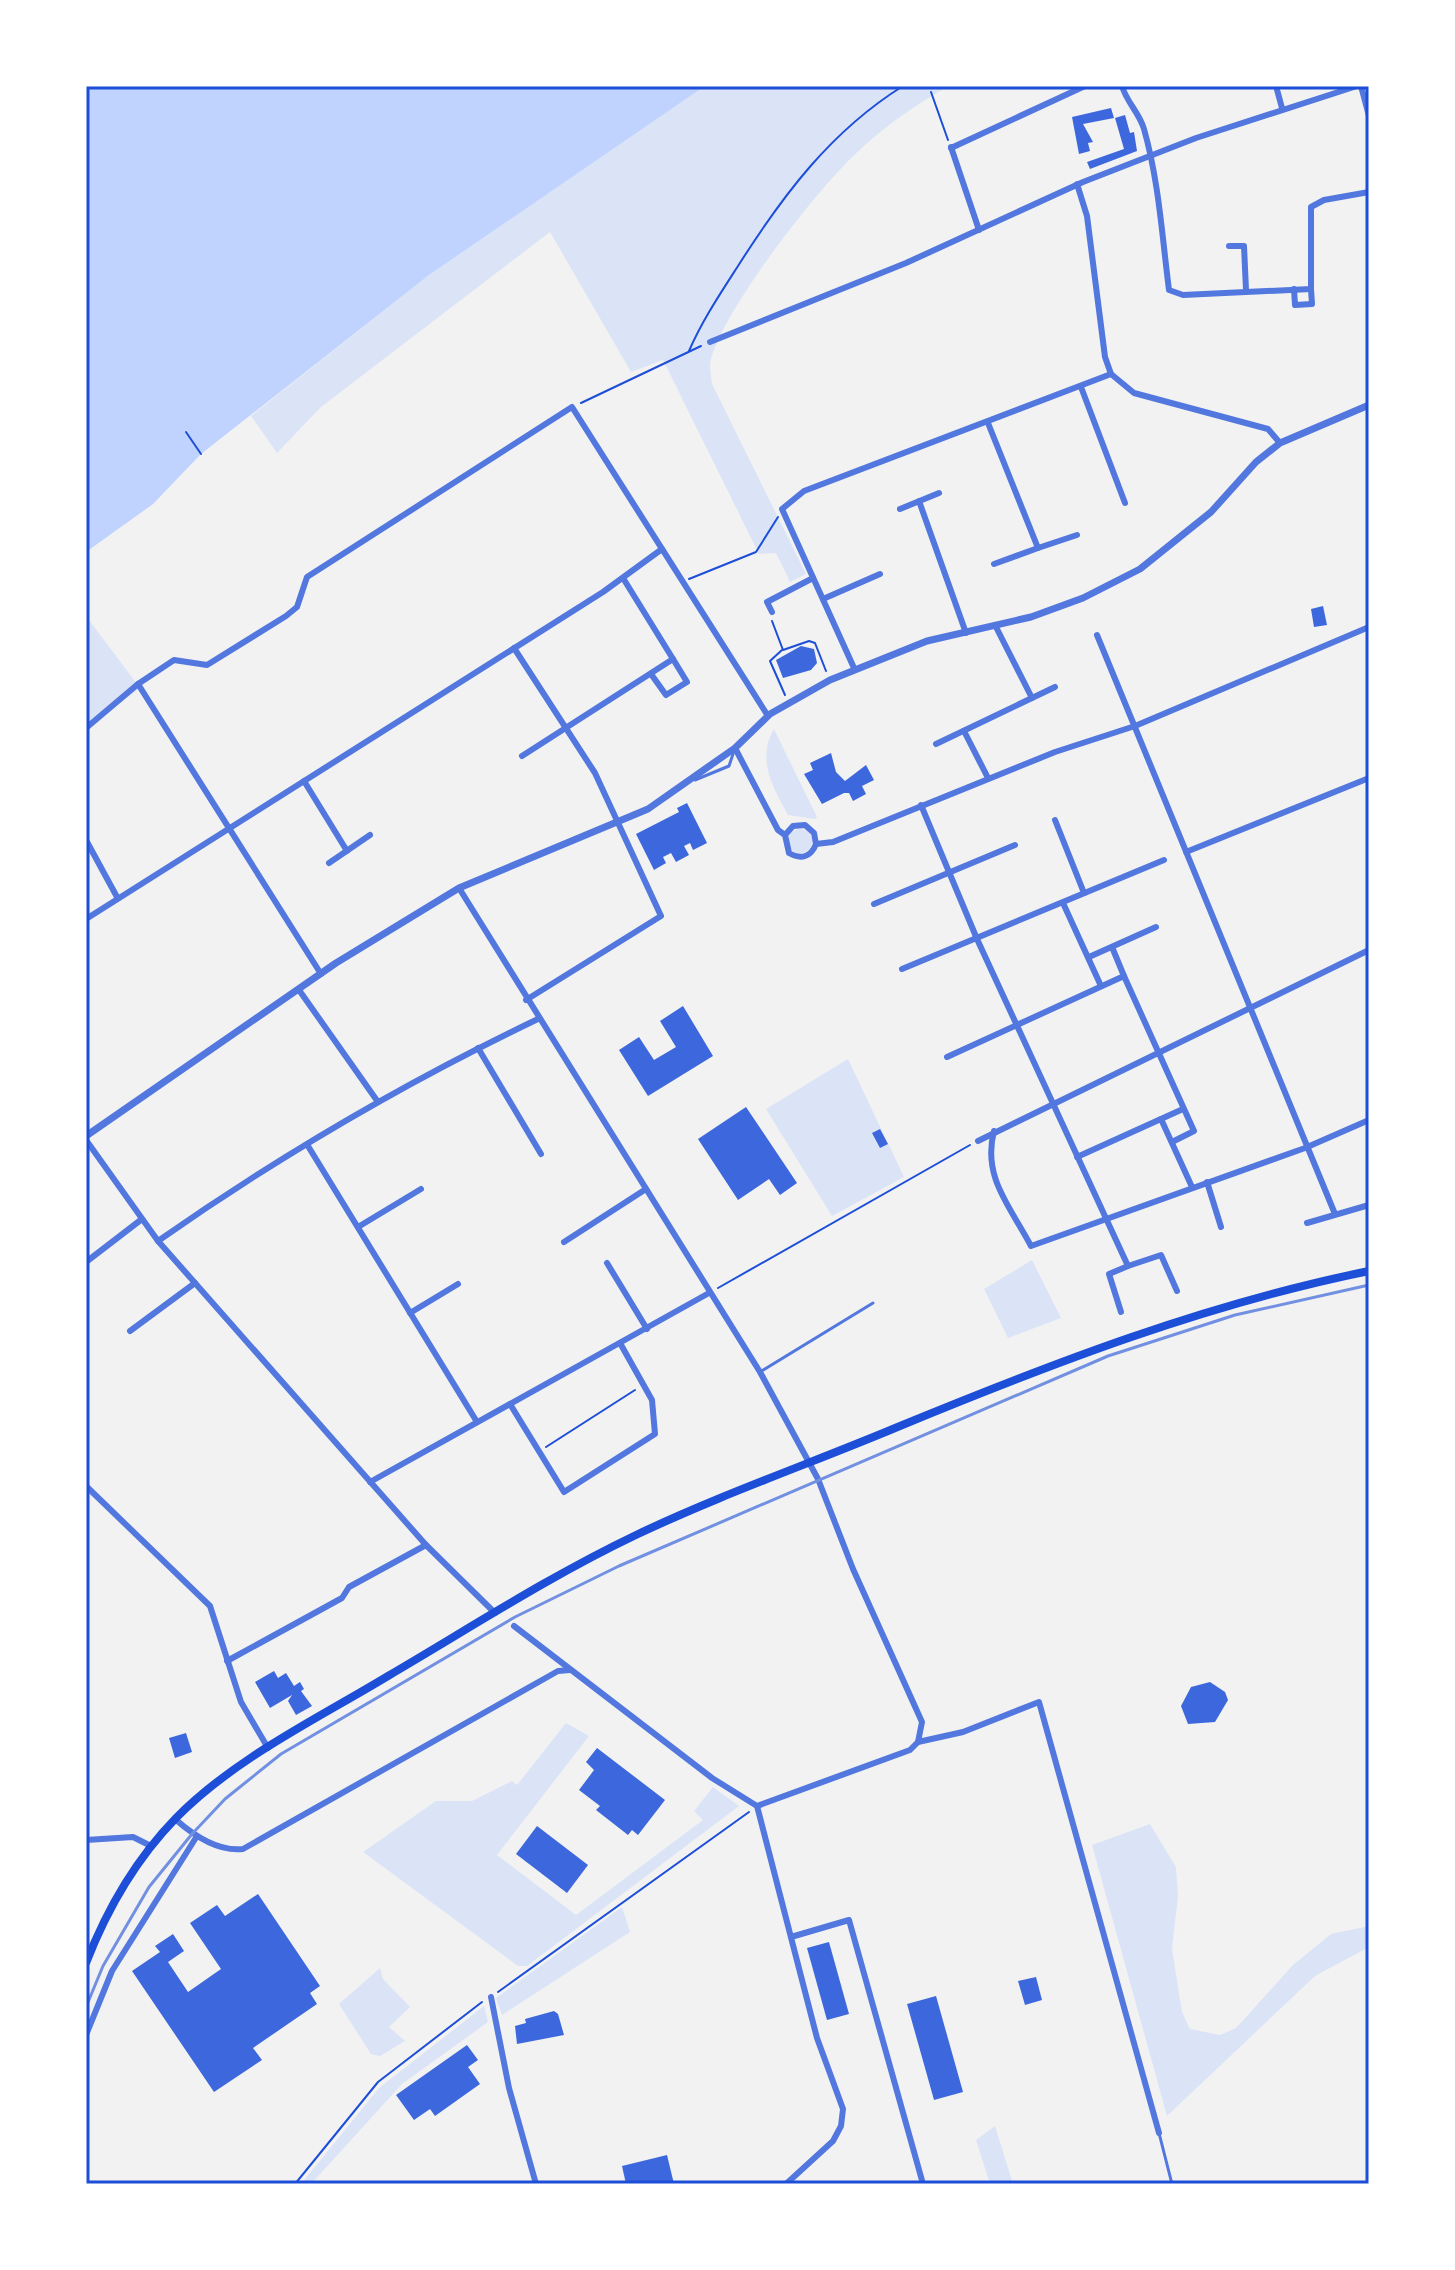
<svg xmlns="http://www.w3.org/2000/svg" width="1455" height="2270" viewBox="0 0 1455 2270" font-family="'Open Sans',sans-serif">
  <rect width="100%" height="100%" fill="#f2f2f2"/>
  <g fill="#dbe4f7">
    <path d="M705 86H949C920 102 888 124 864 146 822 182 725 307 711 359 709 367 711 375 712 384L806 574 790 582 776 553 759 554 663 360 631 372 550 232 321 407 277 453 251 416 429 275Z"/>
    <polygon points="86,616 140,688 86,729"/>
    <path d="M774 729 817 817 815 819 788 815C773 788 756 759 774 729Z"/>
    <circle cx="800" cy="841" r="12"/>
    <polygon points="848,1059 904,1177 832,1216 766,1109"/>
    <polygon points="1032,1260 1061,1318 1008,1338 984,1289"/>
    <polygon points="566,1723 589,1736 497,1855 576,1915 703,1820 694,1811 713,1787 739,1806 527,1966 518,1966 363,1852 436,1801 472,1801 512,1781 517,1785"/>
    <polygon points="1150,1824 1176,1867 1178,1896 1172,1949 1182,2012 1190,2029 1220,2035 1236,2028 1293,1965 1331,1934 1369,1926 1369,1947 1315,1976 1167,2116 1092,1845"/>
    <polygon points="622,1907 630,1932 502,2015 496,1998"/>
    <polygon points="380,1968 383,1979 410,2007 389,2027 405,2041 380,2056 371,2054 339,2004"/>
    <polygon points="484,2006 488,2022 402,2084 311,2184 301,2184 379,2088"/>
    <polygon points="995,2126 1013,2184 990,2184 976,2140"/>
  </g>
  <polygon fill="#bfd3fe" points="86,86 705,86 429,275 201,454 153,504 86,552"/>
  <g fill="#3d67dc">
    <polygon points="1111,108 1114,118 1083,124 1093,142 1088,143 1090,151 1079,154 1072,117"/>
    <polygon points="1125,115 1130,133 1134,132 1137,151 1090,169 1087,162 1124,149 1115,118"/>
    <polygon points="1323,606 1327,625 1314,627 1311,609"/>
    <polygon points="801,646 814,649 817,663 811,670 783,678 776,660"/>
    <polygon points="831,753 836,772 845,781 866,765 874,780 862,786 866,794 853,801 849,793 844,793 822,804 804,774 813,770 810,763"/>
    <polygon points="687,803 707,843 693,850 690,843 684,846 689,855 676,862 671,853 663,857 666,863 654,870 636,834 679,812 677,808"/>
    <polygon points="683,1006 713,1056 648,1096 619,1050 639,1037 654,1060 676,1047 660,1021"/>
    <polygon points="746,1107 797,1183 780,1195 769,1179 738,1200 698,1139"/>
    <polygon points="880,1129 888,1144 880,1148 872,1133"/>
    <polygon points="274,1671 278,1678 286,1673 294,1686 300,1682 304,1689 301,1691 312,1706 296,1715 288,1701 292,1695 270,1708 255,1682"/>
    <polygon points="1210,1682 1225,1692 1228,1700 1215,1722 1188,1724 1181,1706 1191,1687"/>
    <polygon points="186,1733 192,1752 175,1758 169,1738"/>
    <polygon points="597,1748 665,1800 638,1835 632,1830 628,1835 596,1810 600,1806 579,1790 594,1770 586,1762"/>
    <polygon points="537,1826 588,1865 567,1893 516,1854"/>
    <polygon points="258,1894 320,1986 310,1993 317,2004 253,2048 262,2060 214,2092 132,1971 160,1952 155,1946 173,1934 184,1951 168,1962 188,1992 221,1969 190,1923 217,1905 225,1916"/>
    <polygon points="829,1942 849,2014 827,2020 807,1948"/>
    <polygon points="1036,1977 1042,2000 1025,2005 1018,1981"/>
    <polygon points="936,1996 963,2092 934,2100 907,2004"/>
    <polygon points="554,2011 558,2014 564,2035 517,2044 515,2026 526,2023 525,2019"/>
    <polygon points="467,2045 478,2060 468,2067 480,2084 435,2116 430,2109 414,2120 396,2095"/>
    <polygon points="667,2155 674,2184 626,2184 622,2166"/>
  </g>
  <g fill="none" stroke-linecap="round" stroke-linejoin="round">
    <g stroke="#1d4ed8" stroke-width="2">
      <polyline points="931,92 948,140"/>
      <path d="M689 351C702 321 720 294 738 266 783 195 831 131 903 86"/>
      <polyline points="581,403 701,346"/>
      <polyline points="186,432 201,454"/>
      <polyline points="689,579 756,552 778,517"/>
      <polyline points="772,621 783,650 809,641 815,643 826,671"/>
      <polyline points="782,650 770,661 785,695"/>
      <polyline points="718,1288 970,1145"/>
      <polyline points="546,1447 635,1390"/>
      <polyline points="498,1992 749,1812"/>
      <polyline points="295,2184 378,2082 482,2002"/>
    </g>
    <g stroke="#5277de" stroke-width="3">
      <polyline points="695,780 729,766 734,751"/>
      <polyline points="760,1372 873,1303"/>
      <polyline points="1159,2133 1172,2184"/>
    </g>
    <g stroke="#5277de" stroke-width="6">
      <path d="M1122 86C1127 103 1139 112 1144 129 1159 182 1162 236 1169 290L1183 295 1311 289V207L1324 200 1369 192"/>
      <polyline points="1276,86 1282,108"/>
      <polyline points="1361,86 1369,116"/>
      <polyline points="951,147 979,230"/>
      <polyline points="951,148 1085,86"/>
      <polyline points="1077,184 1087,216 1105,357 1111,374 1134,393 1268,429 1280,443"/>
      <polyline points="1229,246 1244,246 1246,290"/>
      <polyline points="1294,289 1295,305 1312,304 1311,289"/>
      <polyline points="710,342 906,263 1083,182 1196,138 1357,86"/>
      <polyline points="1081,387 1125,503"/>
      <polyline points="988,423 1038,548 1077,535"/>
      <polyline points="919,501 966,633"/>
      <polyline points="900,509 939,493"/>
      <polyline points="994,564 1038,548"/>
      <polyline points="823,599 880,574"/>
      <polyline points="772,612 767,602 813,578"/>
      <polyline points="995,625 1032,698"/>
      <polyline points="1097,635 1335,1214"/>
      <polyline points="514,648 595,773 661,916 526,1000"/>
      <polyline points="854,668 782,509 804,491 1111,374"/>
      <polyline points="651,674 666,695 687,682 673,659"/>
      <polyline points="138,684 321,974"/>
      <polyline points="86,728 138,684 174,660 207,665 286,616 297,607 307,577 572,407 768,716"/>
      <polyline points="964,731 988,778"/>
      <polyline points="936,744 1055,687"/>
      <path d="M735 748 778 830 785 835 789 853C801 860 811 857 816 844L814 833 805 825 793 826 785 835"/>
      <polyline points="522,756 673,659 623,578"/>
      <polyline points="304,781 347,851"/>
      <polyline points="921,805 977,939 1128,1266 1109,1274 1121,1312"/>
      <polyline points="1055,820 1084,893"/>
      <polyline points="86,840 117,897"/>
      <polyline points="816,844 833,842 1055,752 1135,726 1369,627"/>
      <polyline points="1186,852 1369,778"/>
      <polyline points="329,863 370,835"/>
      <polyline points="459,888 760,1372 818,1479 853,1569 922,1722 918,1742"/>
      <polyline points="1063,903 1101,986"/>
      <polyline points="874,904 1015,845"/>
      <polyline points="86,919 603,592 662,549"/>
      <polyline points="1112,947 1124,976"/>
      <polyline points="1089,957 1156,927"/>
      <polyline points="902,969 1164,860"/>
      <polyline points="299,990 378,1102"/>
      <polyline points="478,1048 541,1154"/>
      <polyline points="947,1057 1124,976 1194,1131 1172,1142"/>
      <polyline points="1161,1119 1192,1187"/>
      <path d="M994 1131C982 1177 1010 1206 1031 1246L1305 1148 1369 1120"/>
      <polyline points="86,1140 158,1241 426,1545 495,1613"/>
      <polyline points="978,1141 1369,950"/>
      <polyline points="308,1146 477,1422"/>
      <polyline points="1077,1157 1183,1109"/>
      <polyline points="1207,1182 1221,1227"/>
      <polyline points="1307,1223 1369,1205"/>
      <polyline points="358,1227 421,1189"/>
      <path d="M158 1241C278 1157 406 1082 538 1019"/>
      <polyline points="564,1242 646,1189"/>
      <polyline points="86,1262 142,1219"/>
      <polyline points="607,1263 647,1329"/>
      <polyline points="1128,1266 1161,1255 1177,1291"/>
      <polyline points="410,1313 458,1284"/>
      <polyline points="130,1331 195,1283"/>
      <polyline points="510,1404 564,1492 655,1434 652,1400 620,1343"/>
      <polyline points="370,1482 709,1293"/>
      <polyline points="86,1486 210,1606 241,1702 268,1748"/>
      <polyline points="514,1626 712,1778 757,1806 817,2038 843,2109 841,2126 833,2141 786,2184"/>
      <polyline points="227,1661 342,1598 349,1587 426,1545"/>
      <polyline points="757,1806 910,1750 918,1742 963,1732 1039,1702 1159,2133"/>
      <path d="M175 1819C192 1834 218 1852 243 1849L558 1671 570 1670"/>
      <polyline points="86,1840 133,1837 151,1846"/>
      <polyline points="791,1937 849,1920 923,2184"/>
      <polyline points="491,1997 509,2088 536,2184"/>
      <polyline points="86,2035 112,1971 197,1836"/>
    </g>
    <polyline stroke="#5277de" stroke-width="7" points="86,1136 336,963 459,888 648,809 735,748 770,714 830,680 927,641 1031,617 1083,598 1140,569 1211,512 1256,462 1280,443 1369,405"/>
    <path stroke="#1d4ed8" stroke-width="8" d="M86 1963C107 1909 136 1859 176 1818 235 1758 317 1719 388 1676 470 1628 550 1576 636 1535 722 1494 812 1463 900 1426 1053 1363 1206 1304 1369 1271"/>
    <polyline stroke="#7290e2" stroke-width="3" points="86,2007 103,1966 149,1887 192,1834 225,1799 281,1754 515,1617 619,1566 1108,1356 1235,1315 1369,1285"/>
  </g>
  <rect width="1455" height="2270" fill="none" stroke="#ffffff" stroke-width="176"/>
  <rect x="88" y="88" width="1279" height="2094" fill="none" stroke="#1d4ed8" stroke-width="3"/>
</svg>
